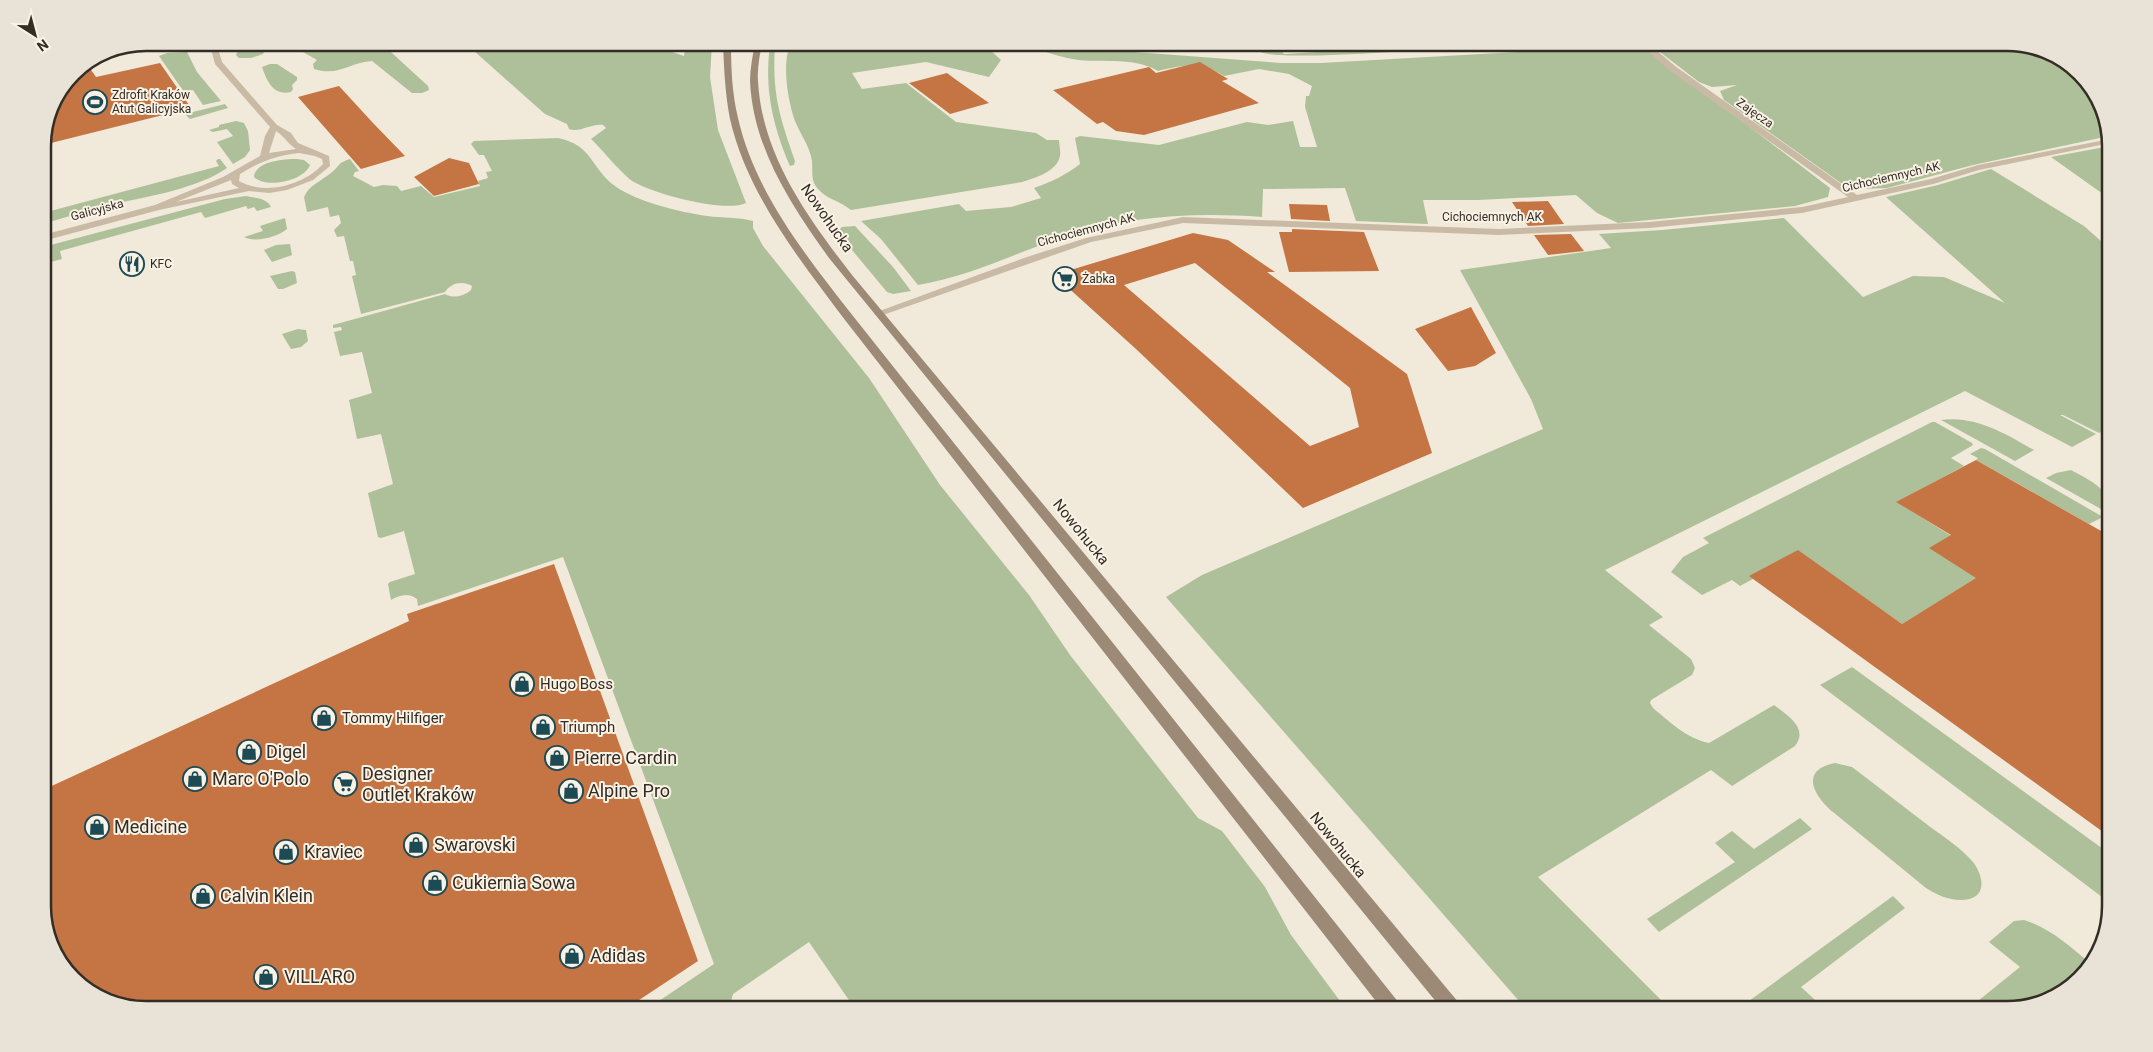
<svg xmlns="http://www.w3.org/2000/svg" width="2153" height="1052" viewBox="0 0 2153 1052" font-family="Roboto,sans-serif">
  <rect width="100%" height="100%" fill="#f1e9d9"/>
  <g fill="#adc099">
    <polygon points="146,43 173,43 90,61 107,50"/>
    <polygon points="241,43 241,42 268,43 263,54 251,58 239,58 236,55"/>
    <path d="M286 43H381L428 86 429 90 422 93H412L372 61C350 62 339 77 314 69L313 64 317 60 303 52H282L279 50 278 47Z"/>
    <path d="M465 43H651L649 44 684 56 686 43H712L710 77 718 130 746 203C725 213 654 194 634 182 624 177 602 149 591 139L606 128 603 125C592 123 580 133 569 129L567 124 545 114Z"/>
    <path d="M791 43H1049L1094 49 1281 63H1321L1533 51 1549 48 1560 43H1646L1649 50 1830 188 1828 197 1795 206 1618 223 1597 213 1576 195 1478 200H1423L1428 224 1356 221 1345 188 1263 189 1262 217C1193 212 1125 216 1059 238 1012 255 967 277 918 285L881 239 861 221 959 204 966 211 1011 207 1041 198 1034 188C1051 182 1066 175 1080 164L1075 138 1080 136 1159 145 1247 122 1268 125 1293 121 1300 147H1317L1305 107 1306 96H1309L1312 86 1289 74 1259 69 1224 76C1199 61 1185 65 1158 71 1132 55 1096 65 1067 58 1047 53 1030 46 1010 44 1003 43 995 45 987 47L1001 60 989 77 926 62 852 73 862 89 906 83 956 122 1036 133 1047 140H1059C1059 145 1061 151 1060 156 1057 172 1034 178 1022 182L851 210C840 201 827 199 819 190 810 181 813 172 812 161 810 145 797 130 793 115 787 94 782 62 791 43Z"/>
    <path d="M1430 43H1473L1476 46C1444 48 1275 63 1258 51L1280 49 1284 54 1432 45Z"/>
    <polygon points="1653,43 2007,43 2052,53 2093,88 2109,136 1973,165 1887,188 1861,189 1841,183 1724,100 1720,91 1737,85 1712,87 1699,82 1656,49"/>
    <path d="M775 44C772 94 779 115 795 161L794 165 790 166C773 127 764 88 770 46Z"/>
    <polygon points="187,52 197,72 221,101 203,105 193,90 184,92 159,56 167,53"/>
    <path d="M270 64H277L297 77V80L292 85 293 89 291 92C273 96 267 81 262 67Z"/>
    <polygon points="225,104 228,108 190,119 185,114"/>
    <polygon points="236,121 244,123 248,131 250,150 245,157 233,164 217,142 233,136 227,129 213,132 209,130 219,127 219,125"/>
    <path d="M558 138C593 145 591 169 615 186 637 202 680 212 707 216 722 218 738 217 753 221V228L763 246 869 378 940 485 1029 595 1070 655 1198 818 1222 831 1265 887 1291 935 1346 1009H855L809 942 733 994 729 1009H647L714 964 563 557 418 606 417 599C409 592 399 595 391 600L388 584 390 582 415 574 404 531 381 538 378 537 368 493 393 484 381 434 357 439 349 400 372 393 362 352 340 356 334 332 342 330 341 327 333 328V325L445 294C454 299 464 296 471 290L472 286C463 280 450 283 445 292L361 314 352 276 356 275 353 261H350L344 236 337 237 334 230 341 223 339 215 330 217 328 207 307 212 304 197C309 185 320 182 331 173 340 166 337 163 350 159L359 171 355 172 353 176 374 187 383 185 397 186 401 191 421 186 434 197 480 186 478 181 488 178 486 172 492 171 484 155H479L471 144 474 141Z"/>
    <polygon points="2110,146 2110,199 2051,157"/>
    <path d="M218 159H220L227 168C199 188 147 197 113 204 90 210 66 217 43 224V213L219 166 216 161Z"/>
    <path d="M297 159 304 160 310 165C304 181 266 189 254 177 255 161 284 159 297 159Z"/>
    <path d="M1991 169 2084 226 2110 249V426L2099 433 2063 415H2060L2096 434 2072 447 1965 391 1605 570 1663 617 1649 625 1691 659 1695 668 1692 675 1651 700 1650 703 1653 708C1670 722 1686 738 1709 743L1774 705C1787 715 1809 728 1795 746L1732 786 1711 770 1538 877 1670 1009H1526L1166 597 1202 575 1543 429 1531 399 1460 270 1611 248 1599 234 1662 230 1784 218 1863 297 1913 276 1944 277 2005 303 1886 197 1938 185Z"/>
    <path d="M246 196C255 198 267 198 271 207L257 211 254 207 248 209 246 206 205 218 201 212 60 251 62 259 43 264V247L225 199Z"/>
    <path d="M285 218 287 229C278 237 255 243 244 237L263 231 260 226Z"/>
    <polygon points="855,226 893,267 911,291 893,294 887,292 837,232 842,227"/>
    <polygon points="290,244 292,255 272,262 264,250 276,245"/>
    <polygon points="292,271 295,272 297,283 283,289 278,289 270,276"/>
    <polygon points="298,329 306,330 308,341 301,347 291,349 282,334"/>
    <path d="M1941 420C1975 415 2006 434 2034 450L2015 461Z"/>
    <polygon points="1932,422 1935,422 1972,443 1973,445 1951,458 1964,466 1897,502 1998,565 1902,624 1800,553 1740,586 1732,580 1702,595 1671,572 1683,557 1709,543 1703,538"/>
    <polygon points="1981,448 1985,449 2103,517 2089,524 1976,460 1978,458 1970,454"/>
    <path d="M2071 470C2087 479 2112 489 2110 511L2108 513 2046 478 2056 473Z"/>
    <polygon points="1852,667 2110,854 2110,903 1820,685"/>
    <path d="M1835 763 1852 767C1878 787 1903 806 1929 826 1944 837 1961 848 1973 862 1985 878 1987 900 1961 900 1948 900 1937 895 1926 888L1833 812C1814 796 1799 770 1835 763Z"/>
    <polygon points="1800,818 1812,829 1659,932 1647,919 1735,862 1715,843 1732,831 1754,849"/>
    <polygon points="1893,896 1905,908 1801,987 1825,1009 1790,1009 1780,1001 1768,1009 1738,1009"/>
    <path d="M2024 920C2050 928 2069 946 2090 963L2064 992 2007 1009H1968L2020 967 1989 942 2014 921Z"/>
  </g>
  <g fill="#c57543" fill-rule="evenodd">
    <polygon points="1200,62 1228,79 1222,81 1259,103 1144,135 1116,131 1103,122 1097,124 1053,90 1149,67 1156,73"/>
    <polygon points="160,63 191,108 43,145 51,106 72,74 91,70 96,77"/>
    <polygon points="947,73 955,79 989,103 950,114 909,83"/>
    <polygon points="339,86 373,123 405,156 361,169 298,97"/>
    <polygon points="449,158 469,163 479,184 434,196 414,177"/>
    <polygon points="1548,201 1564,224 1528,226 1512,202"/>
    <polygon points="1289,204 1327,205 1330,221 1291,219"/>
    <polygon points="1292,229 1364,232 1379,271 1289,272 1279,232 1292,232"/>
    <path d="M1193 233 1228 240 1275 272H1267L1407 374 1432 453 1303 508 1136 349 1054 275ZM1195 263 1350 388 1359 427 1310 446 1124 285Z"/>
    <polygon points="1571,234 1584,251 1548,255 1534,235"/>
    <polygon points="1471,307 1496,353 1475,366 1448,371 1415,329"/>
    <polygon points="1976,460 2110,536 2110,837 1749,576 1798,550 1902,624 1976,578 1929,548 1951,535 1896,502"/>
    <polygon points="554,564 698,961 624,1010 146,1010 101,999 60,964 43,913 43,790 409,621 407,614"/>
  </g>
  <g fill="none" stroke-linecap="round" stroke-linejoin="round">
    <g fill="#c9baa5" fill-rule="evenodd">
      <path d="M209 42H216L222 62 277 125 291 133 298 143 329 156 330 166 313 180 287 190 269 193 249 191 159 210 43 241V235L155 205 223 177 260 156 265 136 270 127 215 64ZM276 131C285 137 289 145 296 149L269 153ZM299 153 315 156 322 159 323 164C304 185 265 196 239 181L240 174C259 162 277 155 299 153ZM231 180 232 184 239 188 176 202Z"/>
      <polygon points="1645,42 1652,42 1655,49 1675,66 1857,195 1931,179 1978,165 2110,139 2110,143 1979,170 1933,184 1802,213 1649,228 1499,235 1183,223 1091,242 883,315 875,315 874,313 1027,257 1086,238 1183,217 1499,229 1649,222 1802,207 1848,197 1669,70 1649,52"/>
    </g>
    <g fill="#9c8a77" fill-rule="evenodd">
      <path d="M723 42H731C731 68 732 93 738 118 755 193 807 257 853 316L1399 1003 1402 1009H1382L845 320C800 260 747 194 730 119 725 93 724 68 723 42Z"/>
      <path d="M755 42H762C760 55 757 68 758 81 762 156 808 218 852 275L1459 1003 1462 1009H1442L829 258C791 205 753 148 750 81 750 68 753 55 755 42Z"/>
    </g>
  </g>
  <defs>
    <symbol id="stadium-ring" viewBox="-11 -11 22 22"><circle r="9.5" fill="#f9f2e5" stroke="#1c4a55" stroke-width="1.5"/><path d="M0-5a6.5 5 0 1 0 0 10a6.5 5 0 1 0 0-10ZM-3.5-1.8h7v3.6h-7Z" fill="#1c4a55"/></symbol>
    <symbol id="restaurant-ring" viewBox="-11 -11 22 22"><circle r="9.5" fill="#f9f2e5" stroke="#1c4a55" stroke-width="1.5"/><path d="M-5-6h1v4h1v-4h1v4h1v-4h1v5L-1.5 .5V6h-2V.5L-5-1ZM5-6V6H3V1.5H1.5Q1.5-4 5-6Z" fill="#1c4a55"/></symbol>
    <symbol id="supermarket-ring" viewBox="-11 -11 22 22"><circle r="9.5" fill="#f9f2e5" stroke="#1c4a55" stroke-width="1.5"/><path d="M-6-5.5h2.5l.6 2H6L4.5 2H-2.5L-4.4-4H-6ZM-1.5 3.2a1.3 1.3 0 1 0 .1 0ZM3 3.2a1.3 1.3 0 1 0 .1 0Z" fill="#1c4a55"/></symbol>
    <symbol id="shop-ring" viewBox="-11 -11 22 22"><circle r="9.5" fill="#f9f2e5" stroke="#1c4a55" stroke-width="1.5"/><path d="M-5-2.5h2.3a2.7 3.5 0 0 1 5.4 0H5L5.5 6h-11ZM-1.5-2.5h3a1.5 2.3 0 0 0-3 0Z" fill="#1c4a55"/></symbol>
  </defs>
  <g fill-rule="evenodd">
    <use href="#stadium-ring" x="81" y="88" width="28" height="28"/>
    <use href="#restaurant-ring" x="118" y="250" width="28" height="28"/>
    <use href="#supermarket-ring" x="1051" y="265" width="28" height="28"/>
    <use href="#shop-ring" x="508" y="670" width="28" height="28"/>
    <use href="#shop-ring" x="310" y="704" width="28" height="28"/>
    <use href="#shop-ring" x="529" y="713" width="28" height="28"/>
    <use href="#shop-ring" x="235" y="738" width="28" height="28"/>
    <use href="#shop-ring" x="543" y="744" width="28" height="28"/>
    <use href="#shop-ring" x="181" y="765" width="28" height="28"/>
    <use href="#supermarket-ring" x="331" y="770" width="28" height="28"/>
    <use href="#shop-ring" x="557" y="777" width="28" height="28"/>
    <use href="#shop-ring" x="83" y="813" width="28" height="28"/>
    <use href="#shop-ring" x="402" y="831" width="28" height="28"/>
    <use href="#shop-ring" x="272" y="838" width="28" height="28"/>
    <use href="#shop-ring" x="421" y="869" width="28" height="28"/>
    <use href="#shop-ring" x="189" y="882" width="28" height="28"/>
    <use href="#shop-ring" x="558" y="942" width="28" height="28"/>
    <use href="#shop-ring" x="252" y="963" width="28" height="28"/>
  </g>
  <g text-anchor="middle" stroke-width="4" stroke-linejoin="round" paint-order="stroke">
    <g font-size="12" fill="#342d26" stroke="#f9f2e5" text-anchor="start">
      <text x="112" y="99">Zdrofit Kraków<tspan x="112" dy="14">Atut Galicyjska</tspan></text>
      <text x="150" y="268">KFC</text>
      <text x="1082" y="283">Żabka</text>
    </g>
    <g font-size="12" fill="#342d26" stroke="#f9f2e5">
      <text transform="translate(1755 113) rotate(35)" y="4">Zajęcza</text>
      <text transform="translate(1891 177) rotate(-13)" y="4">Cichociemnych AK</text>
      <text transform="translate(97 210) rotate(-15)" y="4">Galicyjska</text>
      <text x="1492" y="221">Cichociemnych AK</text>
      <text transform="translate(1086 230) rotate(-15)" y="4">Cichociemnych AK</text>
    </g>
    <g font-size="15" fill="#342d26" stroke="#f9f2e5">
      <text transform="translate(827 218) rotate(55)" y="5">Nowohucka</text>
      <text transform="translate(1081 532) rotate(51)" y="5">Nowohucka</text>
      <text transform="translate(1338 845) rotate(51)" y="5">Nowohucka</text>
    </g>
    <g font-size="15" fill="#342d26" stroke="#f9f2e5" text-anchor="start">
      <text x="540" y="689">Hugo Boss</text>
      <text x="342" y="723">Tommy Hilfiger</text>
      <text x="560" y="732">Triumph</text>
    </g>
    <g font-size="18" fill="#342d26" stroke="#f9f2e5" text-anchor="start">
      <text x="266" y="758">Digel</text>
      <text x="574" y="764">Pierre Cardin</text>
      <text x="362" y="780">Designer<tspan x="362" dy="21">Outlet Kraków</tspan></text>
      <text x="212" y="785">Marc O'Polo</text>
      <text x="588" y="797">Alpine Pro</text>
      <text x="114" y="833">Medicine</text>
      <text x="434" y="851">Swarovski</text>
      <text x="304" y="858">Kraviec</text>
      <text x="452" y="889">Cukiernia Sowa</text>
      <text x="220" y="902">Calvin Klein</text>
      <text x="590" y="962">Adidas</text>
      <text x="284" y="983">VILLARO</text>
    </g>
  </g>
  <path d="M0 0H2153V1052H0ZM146 51H2007A95 95 0 0 1 2102 146V906A95 95 0 0 1 2007 1001H146A95 95 0 0 1 51 906V146A95 95 0 0 1 146 51Z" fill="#e9e2d6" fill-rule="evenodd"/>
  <path fill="none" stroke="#342d26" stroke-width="2.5" d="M146 51H2007A95 95 0 0 1 2102 146V906A95 95 0 0 1 2007 1001H146A95 95 0 0 1 51 906V146A95 95 0 0 1 146 51Z"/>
  <g transform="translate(35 35) rotate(144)" stroke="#f9f2e5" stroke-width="4" paint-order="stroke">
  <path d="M0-4L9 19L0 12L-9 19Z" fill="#342d26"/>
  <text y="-8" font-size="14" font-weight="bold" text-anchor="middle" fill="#342d26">N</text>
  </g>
</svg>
